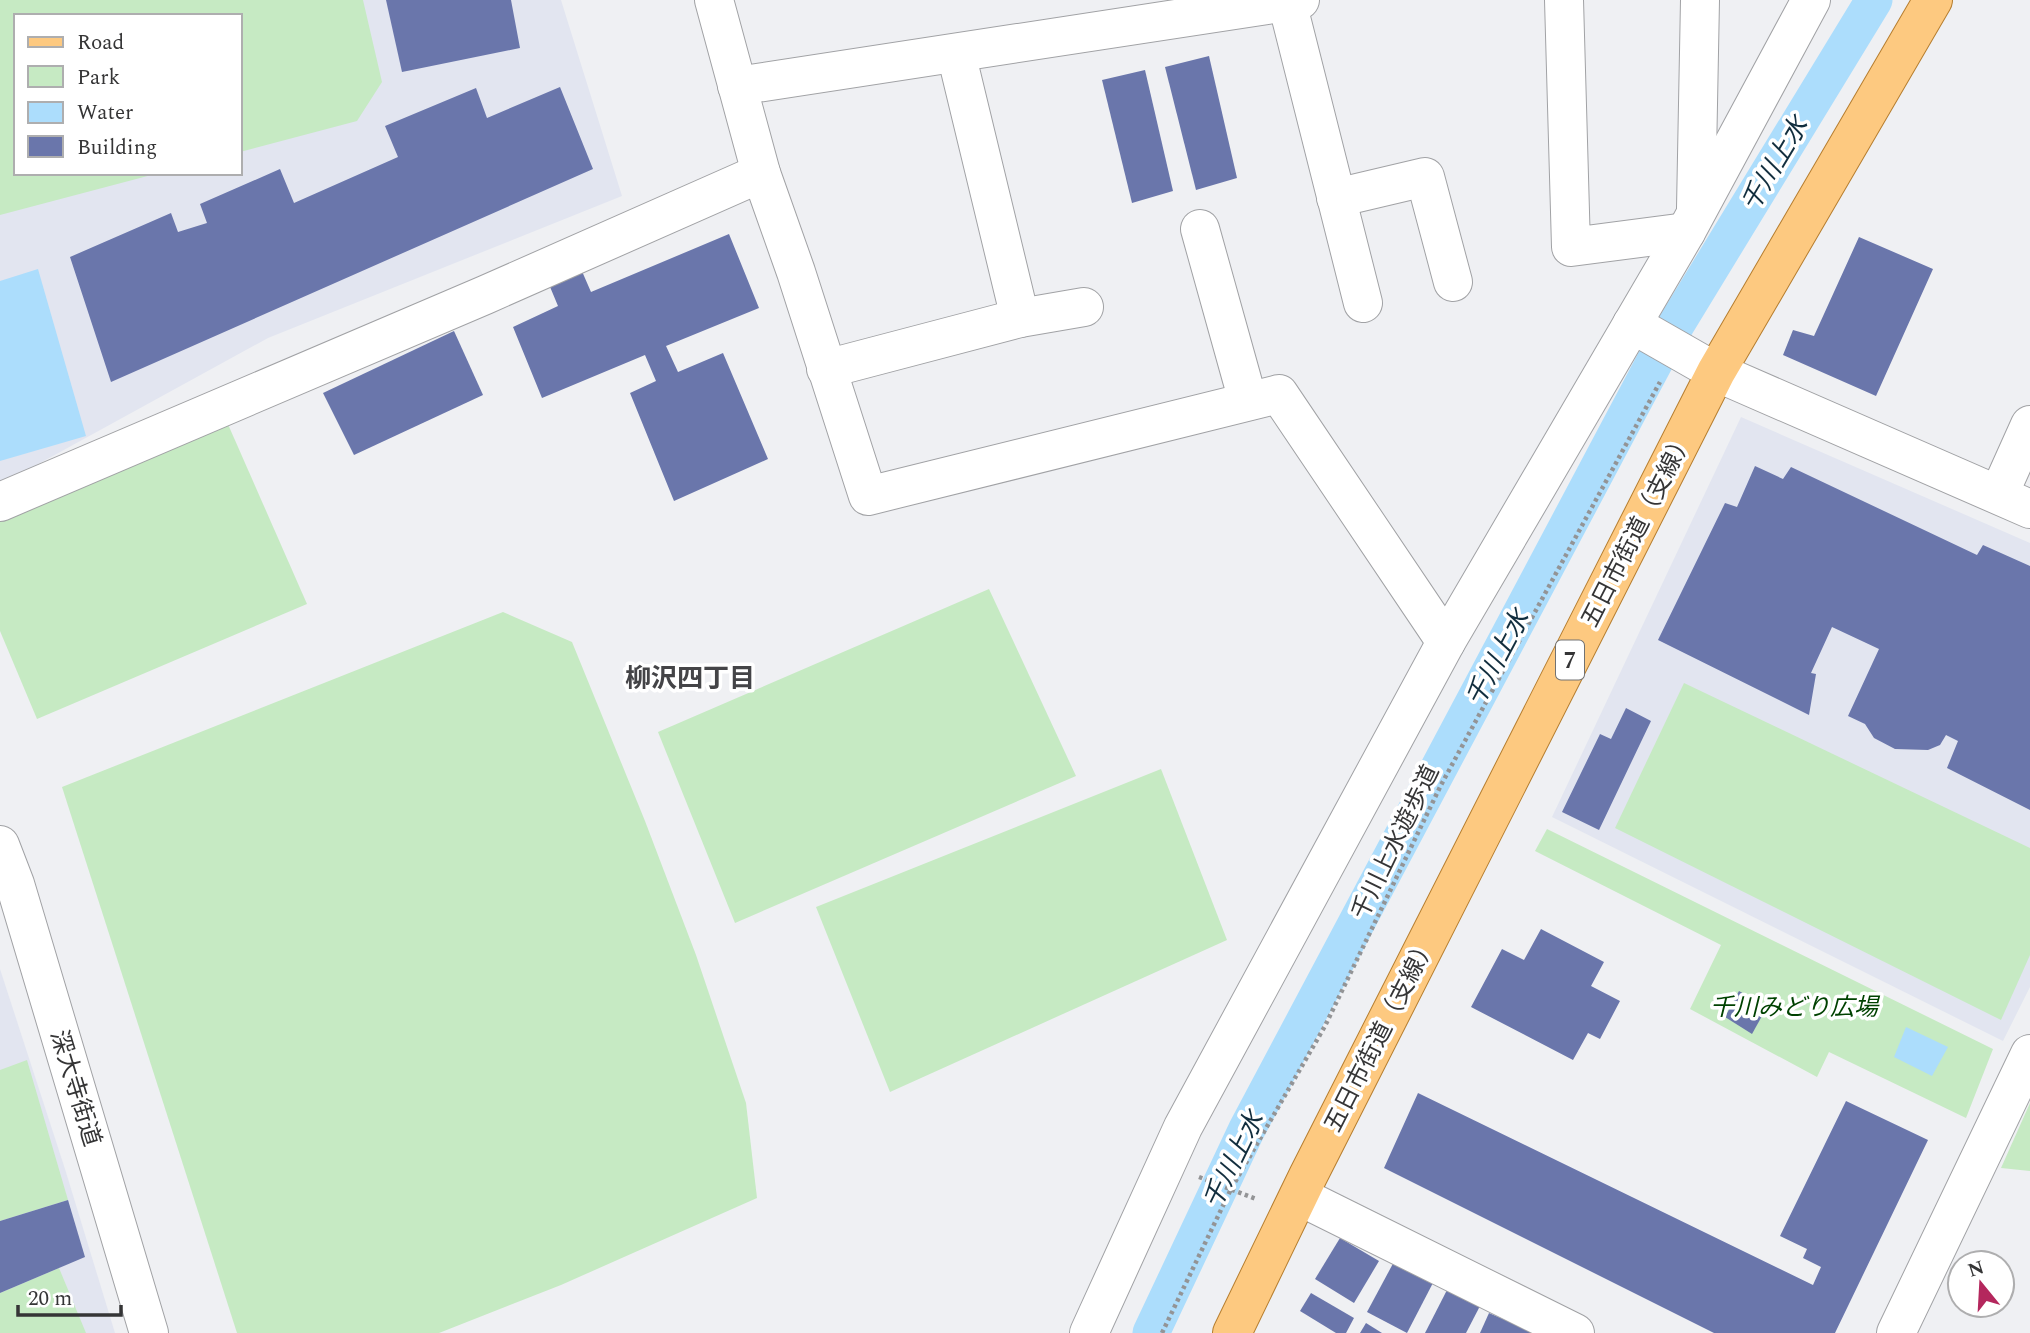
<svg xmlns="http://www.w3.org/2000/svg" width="2030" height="1333" viewBox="0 0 2030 1333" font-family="Spectral,'Noto Sans JP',serif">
  <rect width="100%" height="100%" fill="#eff0f3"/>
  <g fill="#e2e5f0" fill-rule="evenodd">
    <path d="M0 0H561L622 196 268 338 0 485ZM16 16H240V173H16Z"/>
    <polygon points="1741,417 2030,543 2030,987 2003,1041 1552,817"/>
    <polygon points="0,969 65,1169 115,1333 0,1333"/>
  </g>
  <g fill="#c6eac3">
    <polygon points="0,0 363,0 382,82 357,121 240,152 240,16 16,16 16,173 159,173 0,215"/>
    <polygon points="227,422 307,604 37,719 0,631 0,519"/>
    <polygon points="989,589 1076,776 735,923 658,732"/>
    <polygon points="503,612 572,642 645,821 696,955 746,1103 757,1198 561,1285 439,1333 237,1333 62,787"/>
    <polygon points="1684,683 2030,848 2030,955 2001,1020 1615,828"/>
    <polygon points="1161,769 1227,940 890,1092 816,907"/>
    <polygon points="1547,829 1993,1049 1966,1118 1829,1052 1817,1077 1690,1009 1721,945 1535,851"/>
    <polygon points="27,1060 68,1200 0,1221 0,1070"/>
    <polygon points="2030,1103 2030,1171 2001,1168"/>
    <polygon points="59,1268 86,1333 0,1333 0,1293"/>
  </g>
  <g fill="#acddfc">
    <polygon points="38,269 86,436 0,461 0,281"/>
    <polygon points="1906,1027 1948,1047 1932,1076 1894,1057"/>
  </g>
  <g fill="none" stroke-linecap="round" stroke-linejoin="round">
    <polyline stroke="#acddfc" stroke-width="37" points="1151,1333 1247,1129 1663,346 1874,0"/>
  </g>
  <g fill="#6a76ab">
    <polygon points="386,0 511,0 520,48 402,72"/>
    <polygon points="1209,56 1237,178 1196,190 1165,67"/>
    <polygon points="1145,70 1173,191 1132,203 1102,80"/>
    <polygon points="560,87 593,169 111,382 70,257 171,213 178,232 207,223 200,204 280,169 294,203 398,157 385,126 476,88 487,118"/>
    <polygon points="729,234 759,308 666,346 678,372 723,353 768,459 674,501 630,393 656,381 645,355 542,398 513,327 558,306 548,282 581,269 591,292"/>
    <polygon points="1859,237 1933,269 1876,396 1783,355 1793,330 1814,336"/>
    <polygon points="454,331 483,395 354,455 323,393"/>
    <polygon points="1755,466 1783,479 1791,467 1977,555 1983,545 2030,566 2030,810 1947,768 1958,741 1946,735 1940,745 1928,750 1895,749 1874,738 1865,724 1848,716 1879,649 1832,627 1811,673 1816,674 1809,715 1658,640 1725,503 1737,507"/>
    <polygon points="1626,708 1651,721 1599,830 1562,812 1600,734 1611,739"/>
    <polygon points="1541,929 1604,962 1591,986 1620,1001 1600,1039 1588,1033 1573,1060 1471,1007 1502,949 1524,960"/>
    <polygon points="1739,991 1767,1007 1752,1034 1725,1017"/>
    <polygon points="1418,1093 1813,1285 1821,1267 1803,1258 1807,1249 1780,1236 1846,1101 1928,1140 1835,1333 1714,1333 1384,1168"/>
    <polygon points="68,1200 85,1257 0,1293 0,1221"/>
    <polygon points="1340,1238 1379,1261 1354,1303 1315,1279"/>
    <polygon points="1396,1258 1435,1279 1407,1333 1367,1312"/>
    <polygon points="1447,1290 1480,1306 1466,1333 1425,1333"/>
    <polygon points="1311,1293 1354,1318 1346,1333 1336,1333 1300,1311"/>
    <polygon points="1489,1313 1535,1333 1480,1333"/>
    <polygon points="1366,1323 1382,1333 1360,1333"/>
  </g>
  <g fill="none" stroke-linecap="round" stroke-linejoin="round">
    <defs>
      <g id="minor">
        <polyline points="714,0 761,173 796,272 868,496 1279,394 1446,642"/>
        <polyline points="1564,0 1571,247 1686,232"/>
        <polyline points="1287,2 1363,303"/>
        <polyline points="956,53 1020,318"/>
        <polyline points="737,86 1300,0"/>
        <polyline points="1336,198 1425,177 1453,282"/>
        <polyline points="1696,208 1700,0"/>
        <polyline points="1200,229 1248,401"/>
        <polyline points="1632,324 1716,372 2030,509"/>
        <polyline points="826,369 1020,318 1084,307"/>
        <polyline points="1999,494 2030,425"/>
        <polyline points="0,502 485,295 761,173"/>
        <polyline points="0,845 15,884 149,1333"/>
        <polyline points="1299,1196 1575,1333"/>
        <polyline points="1089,1333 1183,1127 1446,642 1686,232 1811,0"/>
        <polyline points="1896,1333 2030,1054"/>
      </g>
      <polyline id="major" points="1232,1333 1308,1176 1716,372 1933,0"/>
    </defs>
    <use href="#minor" stroke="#a1a2a5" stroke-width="40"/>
    <use href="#major" stroke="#b67e2f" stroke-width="40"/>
    <g stroke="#939496" stroke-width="4.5" stroke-dasharray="3.5 3.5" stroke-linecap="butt">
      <polyline points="1199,1177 1256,1199"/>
      <polyline points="1162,1333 1231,1189 1325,1026 1441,785 1660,382"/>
    </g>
    <use href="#minor" stroke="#fff" stroke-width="38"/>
    <use href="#major" stroke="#fdc980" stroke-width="38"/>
  </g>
  <g text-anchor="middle" stroke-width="7" stroke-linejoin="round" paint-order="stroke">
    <rect fill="#fff" stroke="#727272" stroke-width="2" x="1556" y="640.5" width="28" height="39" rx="5"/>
    <g font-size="23" font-weight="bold" fill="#353536">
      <text x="1570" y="668">7</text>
    </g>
    <g font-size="24" fill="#353536" stroke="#fff">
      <text transform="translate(1637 529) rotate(-63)" y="8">五日市街道（支線）</text>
      <text transform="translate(1395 842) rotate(-64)" y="8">千川上水遊歩道</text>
      <text transform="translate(1380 1034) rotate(-63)" y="8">五日市街道（支線）</text>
      <text transform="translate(76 1088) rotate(73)" y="8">深大寺街道</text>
    </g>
    <g font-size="24" font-style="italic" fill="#004201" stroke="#fff">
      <text x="1794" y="1015">千川みどり広場</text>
    </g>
    <g font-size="26" font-style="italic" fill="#122e3e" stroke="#fff">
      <text transform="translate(1774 164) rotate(-59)" y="9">千川上水</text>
      <text transform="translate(1497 658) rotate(-62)" y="9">千川上水</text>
      <text transform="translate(1233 1160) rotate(-64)" y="9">千川上水</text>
    </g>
    <g font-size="26" font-weight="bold" fill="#444447" stroke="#fff">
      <text x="690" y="687">柳沢四丁目</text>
    </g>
  </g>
  <rect x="14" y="14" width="228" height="161" fill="#ffffff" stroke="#aeaeaf" stroke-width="2"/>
  <rect x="28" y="37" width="35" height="10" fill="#fdc980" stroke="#aeaeaf" stroke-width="2"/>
  <text x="77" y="49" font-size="21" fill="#353536">Road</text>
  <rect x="28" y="66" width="35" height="21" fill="#c6eac3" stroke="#aeaeaf" stroke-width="2"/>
  <text x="77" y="84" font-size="21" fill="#353536">Park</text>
  <rect x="28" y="102" width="35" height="21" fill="#acddfc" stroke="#aeaeaf" stroke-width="2"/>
  <text x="77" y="119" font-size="21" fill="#353536">Water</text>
  <rect x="28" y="136" width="35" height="21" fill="#6a76ab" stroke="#aeaeaf" stroke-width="2"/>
  <text x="77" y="154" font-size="21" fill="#353536">Building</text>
  <g transform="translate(1981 1284) rotate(342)"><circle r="33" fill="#ffffff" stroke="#aeaeaf" stroke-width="2"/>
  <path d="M0-5L12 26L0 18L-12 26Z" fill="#b4275d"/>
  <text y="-10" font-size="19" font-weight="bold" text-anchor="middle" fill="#353536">N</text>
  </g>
  <path d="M18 1305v10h103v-10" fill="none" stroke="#353536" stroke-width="3.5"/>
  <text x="28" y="1305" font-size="21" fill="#353536" stroke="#ffffff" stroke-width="5" paint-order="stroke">20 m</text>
</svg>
